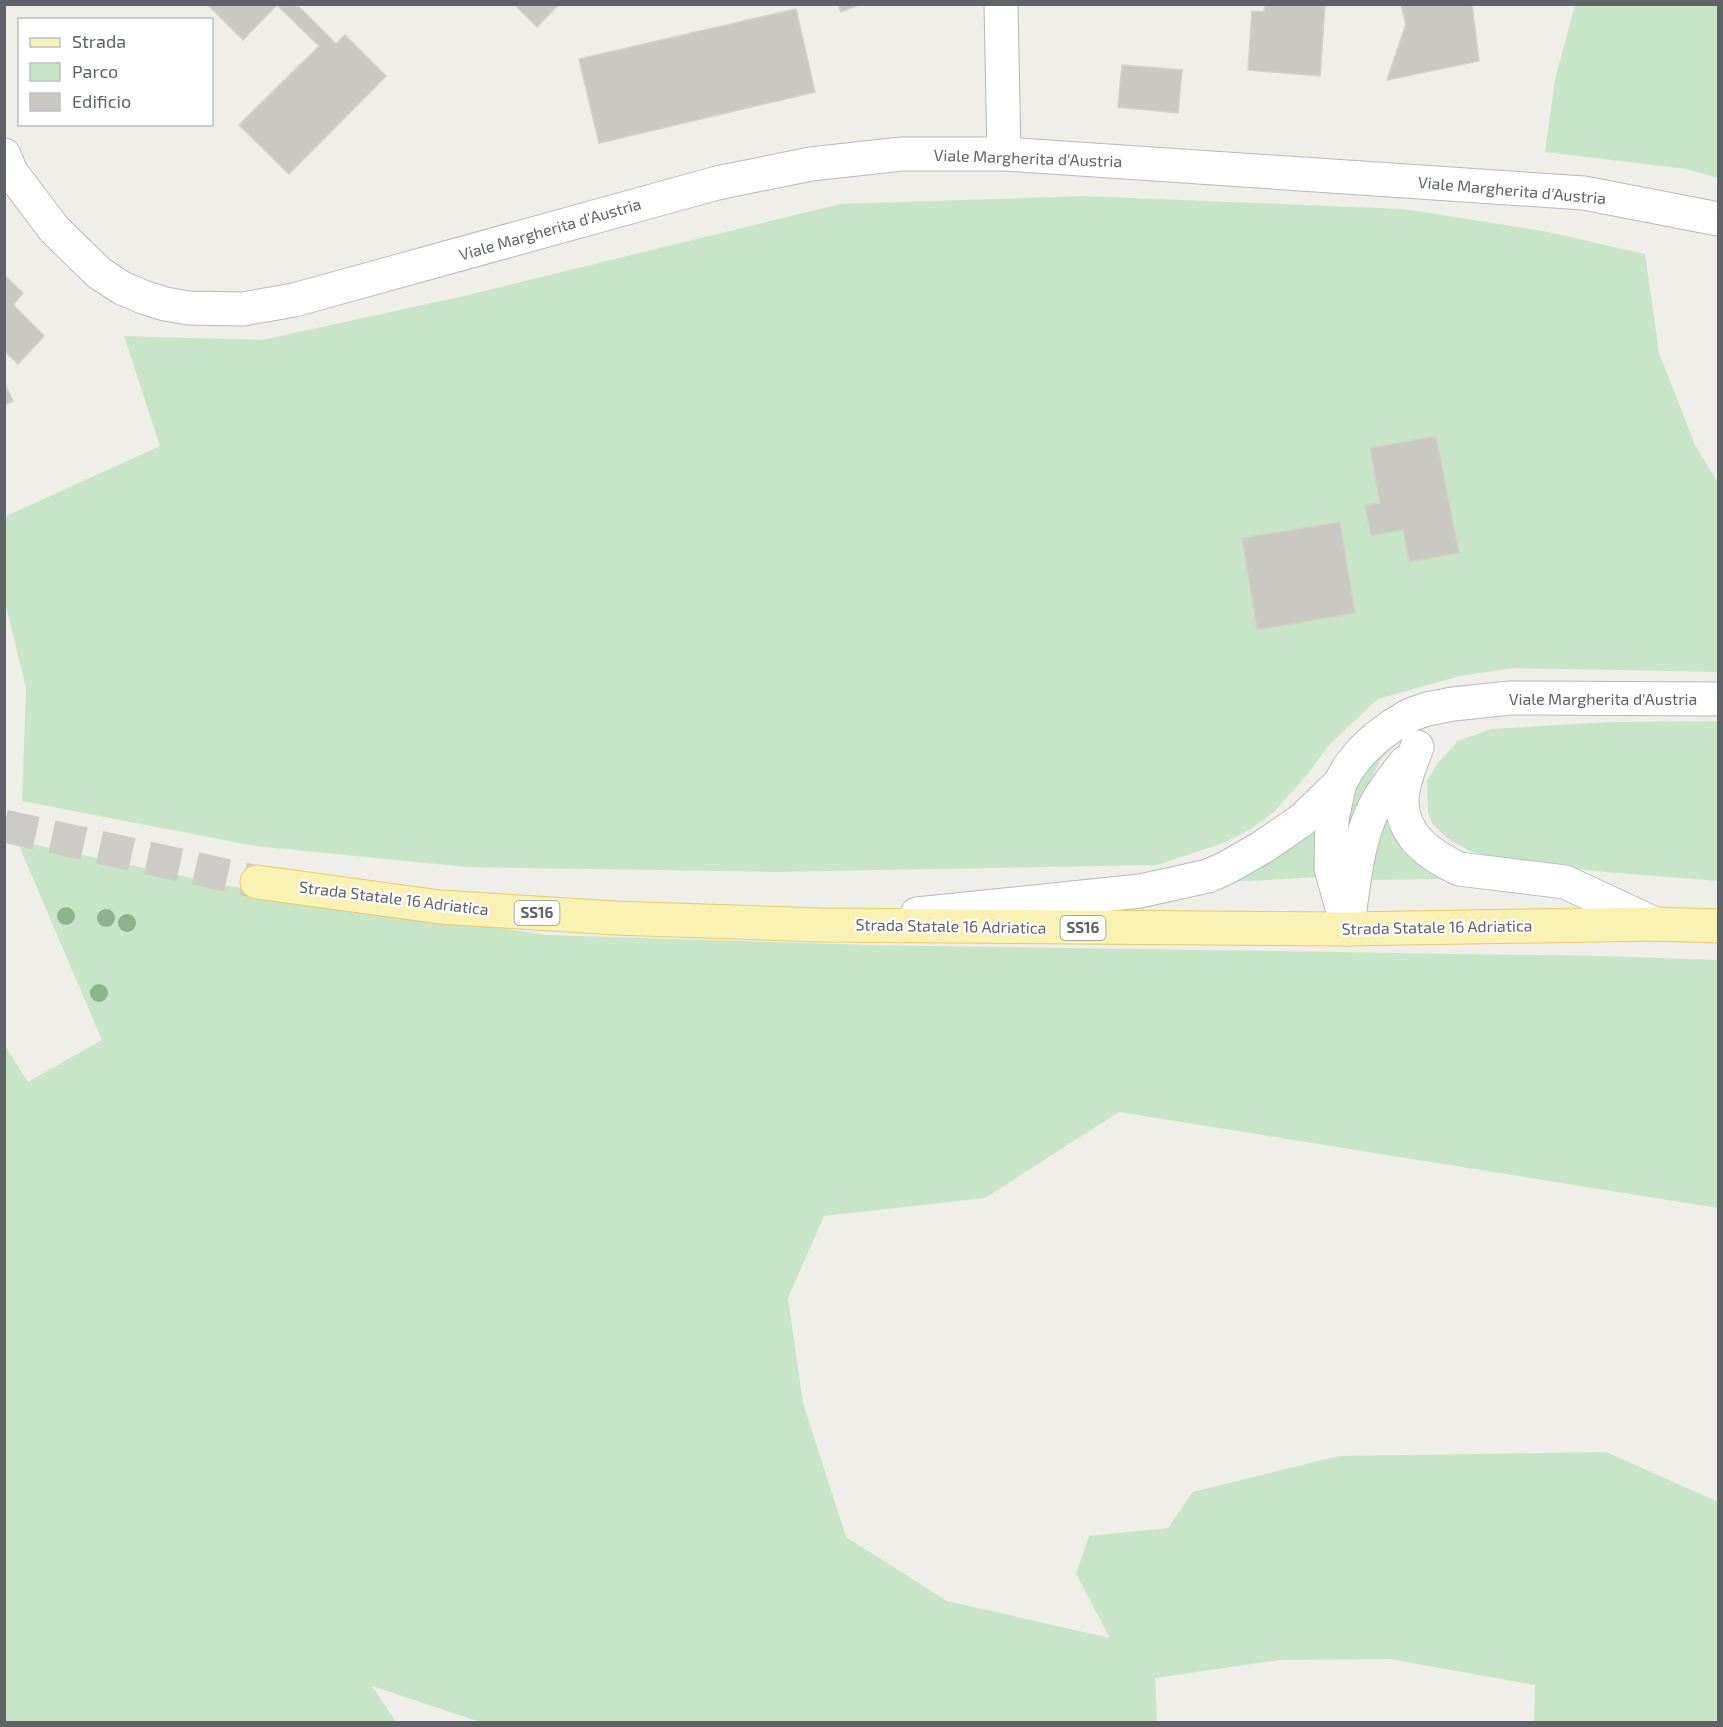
<svg xmlns="http://www.w3.org/2000/svg" width="1723" height="1727" viewBox="0 0 1723 1727" font-family="'Exo 2',sans-serif">
  <rect width="100%" height="100%" fill="#f0eee8"/>
  <g fill="#c6e6c7">
    <polygon points="1575,5 1718,5 1718,178 1686,169 1545,152 1555,80"/>
    <polygon points="1085,196 1403,209 1543,231 1645,254 1659,353 1695,445 1718,483 1718,672 1515,668 1460,676 1378,699 1328,746 1310,771 1274,812 1249,830 1223,843 1157,865 776,872 467,867 255,846 22,801 26,688 5,603 4,517 160,446 124,336 262,340 464,296 840,204"/>
    <polygon points="1419,721 1381,759 1362,797 1353,830 1338,848 1347,812 1360,780 1377,751"/>
    <polygon points="1718,721 1718,881 1605,872 1507,861 1470,851 1447,838 1432,823 1428,812 1427,781 1438,763 1458,741 1491,729 1609,722"/>
    <polygon points="1324,810 1319,877 1231,882"/>
    <path d="M1386 821C1397 847 1424 863 1446 879L1368 880 1378 843Z"/>
    <polygon points="17,841 229,886 546,935 871,945 1599,956 1718,960 1718,1208 1119,1112 985,1198 824,1216 788,1298 803,1403 846,1537 947,1601 1110,1638 1076,1574 1089,1536 1168,1528 1193,1492 1339,1456 1606,1452 1718,1502 1718,1722 1534,1722 1535,1685 1390,1659 1279,1660 1155,1678 1157,1722 480,1722 372,1686 396,1722 5,1722 4,1044 28,1082 102,1040"/>
  </g>
  <g fill="#c9c8c2" stroke="#d4d1c6" stroke-width="1.5">
    <polygon points="207,4 296,4 336,44 345,35 386,76 289,174 239,125 319,46 277,5 243,40"/>
    <polygon points="514,4 559,4 537,27"/>
    <polygon points="838,4 861,4 841,12"/>
    <polygon points="1265,4 1325,4 1320,76 1248,70 1252,11 1264,12"/>
    <polygon points="1401,4 1472,4 1479,61 1387,80 1406,24"/>
    <polygon points="796,9 815,92 599,143 579,59"/>
    <polygon points="1122,65 1182,70 1178,113 1118,107"/>
    <polygon points="4,275 23,293 13,305 44,336 18,364 4,351"/>
    <polygon points="4,383 13,401 4,405"/>
    <polygon points="1436,436 1459,553 1409,562 1403,530 1371,536 1365,505 1380,503 1370,448"/>
    <polygon points="1340,522 1355,613 1257,630 1242,538"/>
  </g>
  <g fill="none" stroke-linecap="round" stroke-linejoin="round">
    <polyline stroke="#cccbc8" stroke-width="33" stroke-dasharray="33 16" stroke-linecap="butt" points="4,826 257,882"/>
    <defs>
      <polyline id="street" points="1001,4 1004,154"/>
      <g id="secondary">
        <polyline points="4,155 11,172 54,229 99,273 122,288 143,297 165,304 189,308 243,309 294,300 717,183 811,164 902,154 1004,154 1584,193 1718,219"/>
        <path d="M1417 747C1411 764 1402 783 1402 801 1402 836 1430 855 1459 869L1565 882 1655 924"/>
        <polyline points="1340,783 1332,819 1331,868 1344,915"/>
        <polyline points="917,914 1140,891 1208,876 1226,868 1261,848 1302,820 1340,783 1349,767 1362,751 1377,737 1392,726 1410,715 1427,709 1453,704 1510,698 1718,699"/>
        <path d="M1347 929C1354 888 1356 842 1375 806 1383 790 1394 777 1405 763"/>
      </g>
      <polyline id="primary" points="257,882 440,907 615,918 820,925 1347,929 1655,924 1718,926"/>
    </defs>
    <use href="#street" stroke="#b4b7bb" stroke-width="35"/>
    <use href="#secondary" stroke="#b6b9be" stroke-width="35"/>
    <use href="#primary" stroke="#eacb67" stroke-width="35"/>
    <use href="#street" stroke="#fff" stroke-width="33"/>
    <use href="#secondary" stroke="#fff" stroke-width="33"/>
    <use href="#primary" stroke="#faf2b2" stroke-width="33"/>
  </g>
  <g fill="#8cb38c">
    <circle cx="66" cy="916" r="9"/>
    <circle cx="106" cy="918" r="9"/>
    <circle cx="127" cy="923" r="9"/>
    <circle cx="99" cy="993" r="9"/>
  </g>
  <g text-anchor="middle" stroke-width="4.5" stroke-linejoin="round" paint-order="stroke">
    <g fill="#fff" stroke="#8f9195" stroke-width="1.5">
      <rect x="514.5" y="901" width="45" height="24" rx="4.5"/>
      <rect x="1060.5" y="916" width="45" height="24" rx="4.5"/>
    </g>
    <g font-size="15" font-weight="bold" fill="#5f6267">
      <text x="537" y="918">SS16</text>
      <text x="1083" y="933">SS16</text>
    </g>
    <g font-size="16" fill="#5f6267" stroke="#fff">
      <text transform="translate(1028 158) rotate(2)" y="6">Viale Margherita d'Austria</text>
      <text transform="translate(1512 190) rotate(5)" y="6">Viale Margherita d'Austria</text>
      <text transform="translate(550 229) rotate(-16)" y="6">Viale Margherita d'Austria</text>
      <text x="1603" y="705">Viale Margherita d'Austria</text>
      <text transform="translate(394 898) rotate(7)" y="6">Strada Statale 16 Adriatica</text>
      <text transform="translate(951 926) rotate(1)" y="6">Strada Statale 16 Adriatica</text>
      <text transform="translate(1437 927) rotate(-1)" y="6">Strada Statale 16 Adriatica</text>
    </g>
  </g>
  <rect width="1723" height="1727" fill="none" stroke="#5f6267" stroke-width="12"/>
  <rect x="18" y="18" width="195" height="108" fill="#ffffff" stroke="#bfc0c2" stroke-width="1.5"/>
  <rect x="30" y="38" width="30" height="9" fill="#faf2b2" stroke="#bfc0c2" stroke-width="1.5"/>
  <text x="72" y="48" font-size="18" fill="#5f6267">Strada</text>
  <rect x="30" y="63" width="30" height="18" fill="#c6e6c7" stroke="#bfc0c2" stroke-width="1.5"/>
  <text x="72" y="78" font-size="18" fill="#5f6267">Parco</text>
  <rect x="30" y="93" width="30" height="18" fill="#c9c8c2" stroke="#bfc0c2" stroke-width="1.5"/>
  <text x="72" y="108" font-size="18" fill="#5f6267">Edificio</text>
</svg>
